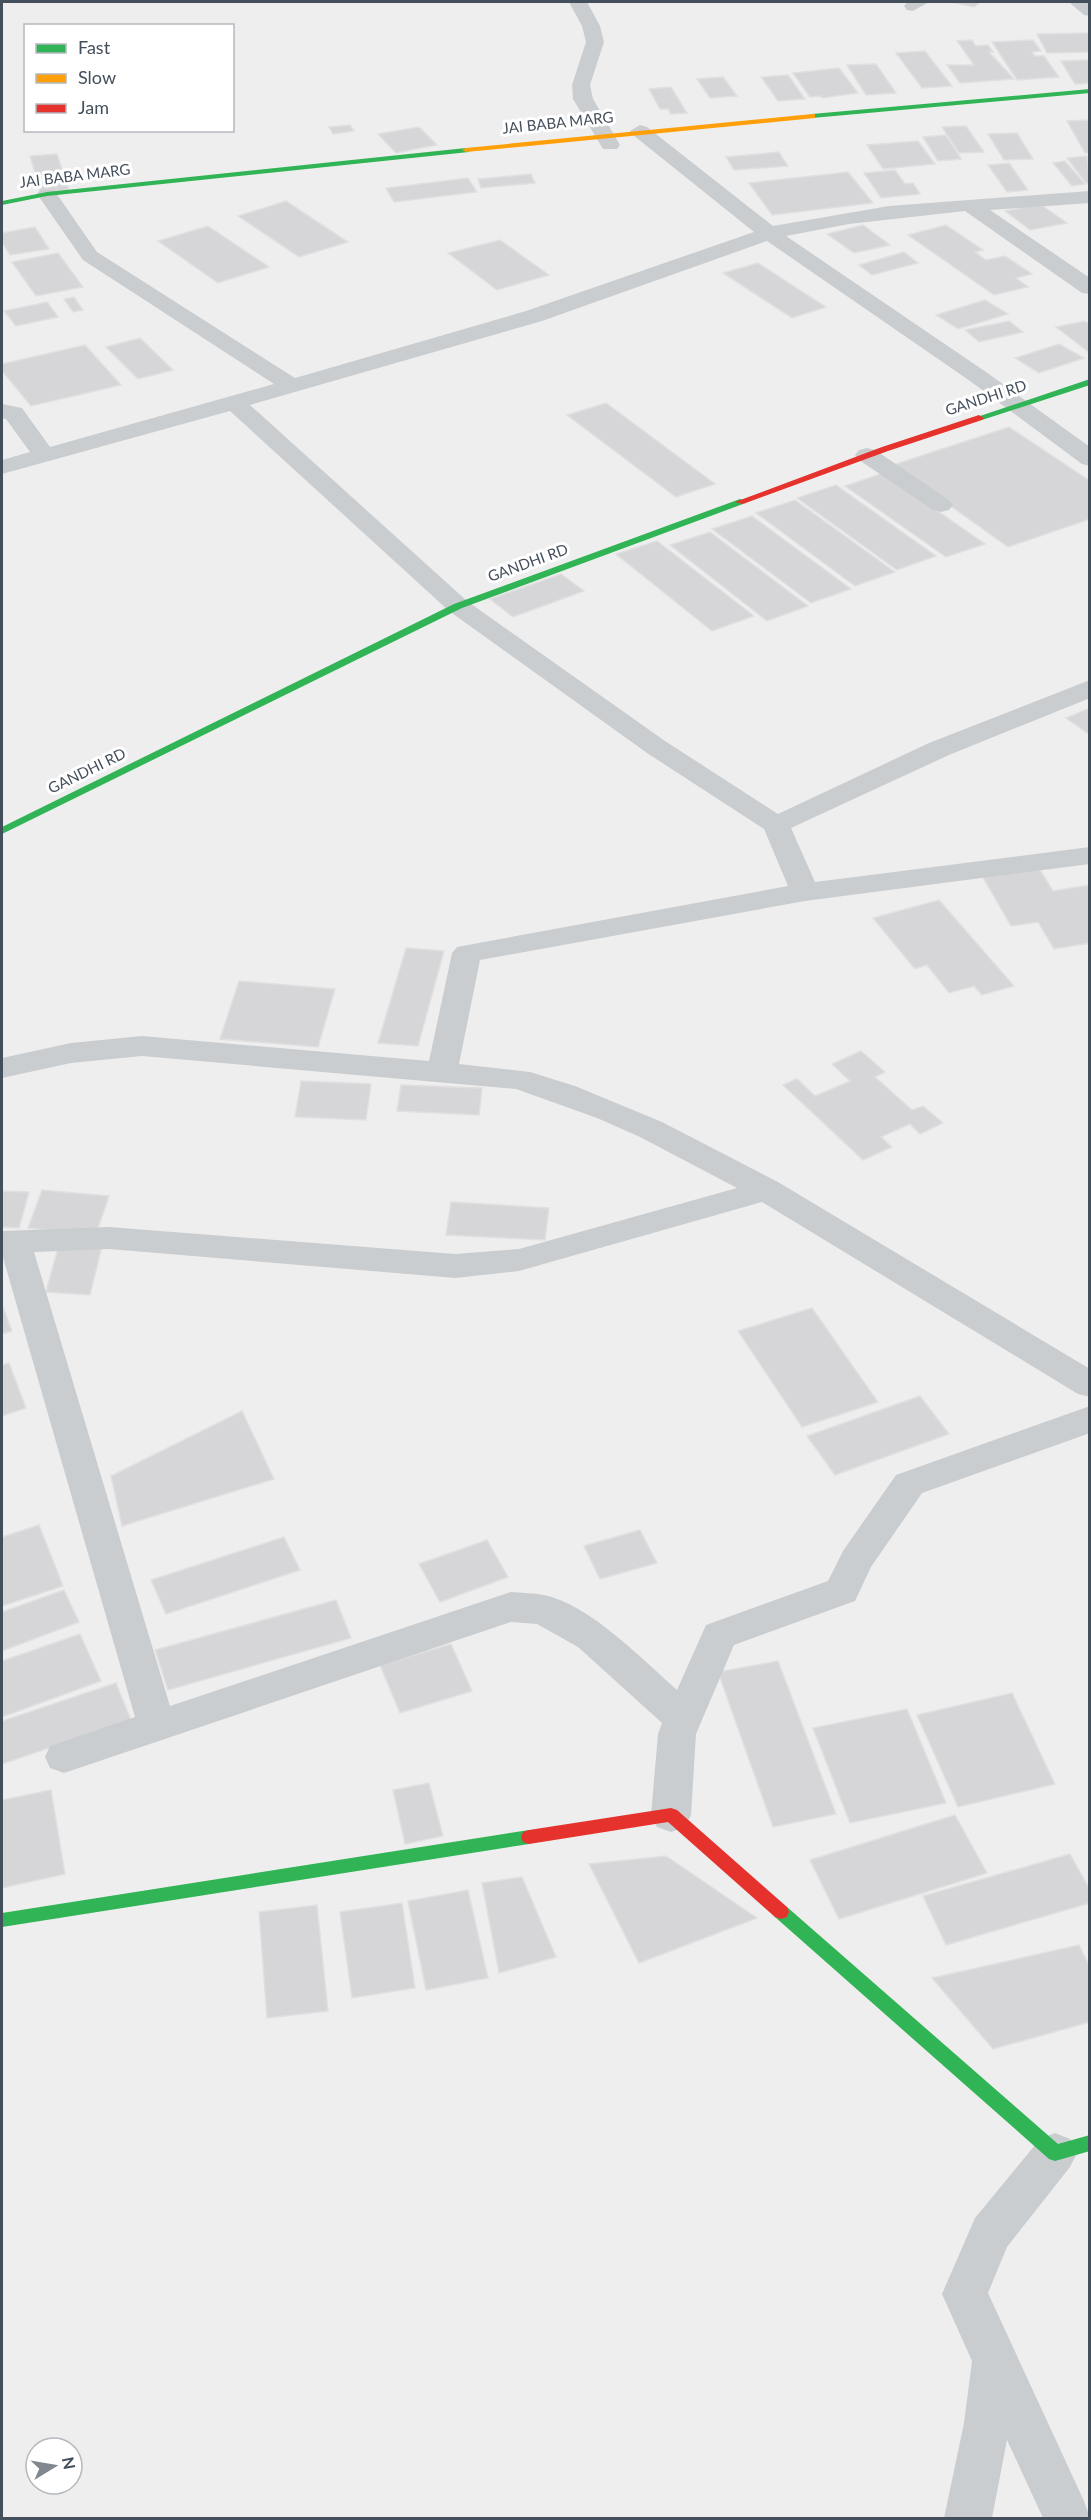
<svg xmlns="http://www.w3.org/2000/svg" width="1091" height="2520" viewBox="0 0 1091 2520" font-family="Lato,sans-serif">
  <rect width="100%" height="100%" fill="#efeeee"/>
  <g fill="#d6d6d9" stroke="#e0e0e1" stroke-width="1.5">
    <polygon points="950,2 981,2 974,7"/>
    <polygon points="1090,33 1090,52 1047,53 1037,34"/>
    <polygon points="972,40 976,46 988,45 993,52 989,52 1014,79 960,83 947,65 974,65 957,41"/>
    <polygon points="1033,40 1041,51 1032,52 1035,56 1044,56 1059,77 1017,80 992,42"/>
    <polygon points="925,51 952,86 922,88 896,53"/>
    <polygon points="1090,60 1090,83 1075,84 1061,61"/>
    <polygon points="876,64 896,93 866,95 847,65"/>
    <polygon points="839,68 858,93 822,98 820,96 810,97 793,73"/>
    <polygon points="788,75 805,99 778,101 761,77"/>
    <polygon points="723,77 737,96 710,98 697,79"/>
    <polygon points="671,87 687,113 671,114 668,109 660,109 649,89"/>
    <polygon points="1090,120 1090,153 1085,153 1067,121"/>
    <polygon points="350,125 354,131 333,134 329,127"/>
    <polygon points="966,126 984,152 959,153 942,127"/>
    <polygon points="419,127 437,145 396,153 378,134"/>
    <polygon points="1017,133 1033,159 1004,160 988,134"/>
    <polygon points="946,135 961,159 938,161 923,137"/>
    <polygon points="918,141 935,164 883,169 867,145"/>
    <polygon points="779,152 788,166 734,170 726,157"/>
    <polygon points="57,154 69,190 41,193 30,156"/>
    <polygon points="1087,156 1090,183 1086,183 1067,158"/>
    <polygon points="1065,161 1085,184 1072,186 1053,163"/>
    <polygon points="1009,163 1028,190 1007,192 988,165"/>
    <polygon points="895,170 905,184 913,183 920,194 881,198 864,173"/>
    <polygon points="848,172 873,203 772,215 749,183"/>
    <polygon points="531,174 535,183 481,188 478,179"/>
    <polygon points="468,178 477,192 394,202 386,188"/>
    <polygon points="286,201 348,242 299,257 238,216"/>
    <polygon points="1040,204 1067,223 1030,230 1005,211"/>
    <polygon points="863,225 890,245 854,253 827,234"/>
    <polygon points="946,225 983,250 975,252 986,260 1005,256 1032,274 1016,278 1028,287 994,295 908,235"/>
    <polygon points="208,226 269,267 218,283 158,241"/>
    <polygon points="35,227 49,249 10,255 2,242 2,233"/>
    <polygon points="500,240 549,275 497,290 448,253"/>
    <polygon points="904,252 918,263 872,275 859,265"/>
    <polygon points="58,253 83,287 36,296 12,262"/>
    <polygon points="758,263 826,307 792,318 723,273"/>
    <polygon points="74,297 83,310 73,312 64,299"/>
    <polygon points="985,300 1008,314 958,329 936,315"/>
    <polygon points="47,302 58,317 16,326 4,311"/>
    <polygon points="1009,321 1023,332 979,342 965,330"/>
    <polygon points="1085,321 1090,325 1090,353 1056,327"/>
    <polygon points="140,338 173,370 138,379 106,347"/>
    <polygon points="1059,344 1084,358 1039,373 1015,358"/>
    <polygon points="85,345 121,385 31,406 2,371 2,364"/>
    <polygon points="606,403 715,484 676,497 567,415"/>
    <polygon points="1009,427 1090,481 1090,519 1008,547 893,465"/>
    <polygon points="883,473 985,544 946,557 845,486"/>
    <polygon points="836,485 936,556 897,570 797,498"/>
    <polygon points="795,500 895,572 855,586 756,513"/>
    <polygon points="752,516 851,589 811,603 712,529"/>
    <polygon points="710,532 808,606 767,621 670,545"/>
    <polygon points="657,541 754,616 712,631 616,554"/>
    <polygon points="561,574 584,591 513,617 490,599"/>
    <polygon points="1090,708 1090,735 1066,718"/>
    <polygon points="1037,865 1053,891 1090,885 1090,943 1054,949 1038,922 1011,926 981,874"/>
    <polygon points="939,900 1014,986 982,995 974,986 949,993 927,965 915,969 873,918"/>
    <polygon points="406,948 444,951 418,1046 378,1043"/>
    <polygon points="239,981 335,989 318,1047 220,1039"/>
    <polygon points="861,1051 885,1072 875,1077 912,1110 923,1106 943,1123 920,1134 910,1124 881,1137 892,1147 863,1160 783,1085 797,1079 815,1096 850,1081 832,1064"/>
    <polygon points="301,1081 371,1084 366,1120 295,1117"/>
    <polygon points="401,1085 482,1088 479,1115 397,1111"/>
    <polygon points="42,1190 109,1196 96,1234 28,1228"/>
    <polygon points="2,1191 29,1192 19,1228 2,1227"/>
    <polygon points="451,1202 549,1208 545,1240 446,1235"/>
    <polygon points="59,1244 102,1246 90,1295 46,1292"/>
    <polygon points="2,1305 12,1331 2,1334"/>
    <polygon points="812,1308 878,1402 802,1427 738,1331"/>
    <polygon points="9,1363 26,1408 2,1416 2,1365"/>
    <polygon points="920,1396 949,1434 835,1475 807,1436"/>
    <polygon points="242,1411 274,1479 122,1526 111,1476"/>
    <polygon points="39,1525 63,1586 2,1606 2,1537"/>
    <polygon points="640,1530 657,1563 600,1579 584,1546"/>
    <polygon points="284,1537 300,1570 166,1614 151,1580"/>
    <polygon points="487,1540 508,1577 440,1602 419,1564"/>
    <polygon points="64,1590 79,1622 2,1651 2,1612"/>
    <polygon points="336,1600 351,1638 168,1690 155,1650"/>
    <polygon points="80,1634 101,1681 2,1717 2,1661"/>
    <polygon points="451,1644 472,1691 400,1713 380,1665"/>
    <polygon points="778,1661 836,1814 773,1827 718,1672"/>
    <polygon points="116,1683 131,1720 2,1764 2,1721"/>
    <polygon points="1012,1693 1055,1784 958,1807 917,1715"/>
    <polygon points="907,1709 946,1803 850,1823 813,1728"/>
    <polygon points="429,1783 443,1836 405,1844 393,1790"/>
    <polygon points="51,1790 65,1874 2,1888 2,1800"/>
    <polygon points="955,1815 987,1873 839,1919 810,1860"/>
    <polygon points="1070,1854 1090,1890 1090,1903 946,1945 923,1896"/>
    <polygon points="666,1856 757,1918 639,1963 589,1864"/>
    <polygon points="522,1877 556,1957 499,1973 482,1883"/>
    <polygon points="468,1890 488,1978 426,1990 408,1901"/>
    <polygon points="402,1903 415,1988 352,1998 340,1912"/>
    <polygon points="317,1905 328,2011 267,2018 259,1912"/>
    <polygon points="1079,1945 1090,1967 1090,2022 993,2049 932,1978"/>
  </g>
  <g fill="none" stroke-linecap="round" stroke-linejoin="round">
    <g fill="#cacdcf" fill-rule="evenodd">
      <polygon points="569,2 587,2 600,26 604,42 590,85 593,99 620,145 617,149 603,149 573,99 572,85 586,42 582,26"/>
      <polygon points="907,2 929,2 913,11 907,10 904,6"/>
      <polygon points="1069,2 1089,2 1090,16 1084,15"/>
      <path d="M640 125 647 127 773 226 889 206 1090 191V203L990 210 1090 278V294L1082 293 965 211 849 224 786 236 986 372 1090 447V466L1082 464 970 381 767 241 542 321 250 405 467 601 665 741 778 814 929 743 1090 680V698L949 755 791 828 815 882 1090 847V864L805 901 480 960 459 1064 530 1072 575 1086 662 1122 778 1182 1090 1369V1397L1078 1394 762 1202 519 1271 455 1278 109 1249 34 1252 170 1706 511 1592C522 1593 533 1593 544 1595 589 1604 643 1660 677 1690L706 1625 828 1581 843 1551 896 1475 1090 1406V1433L922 1493 871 1567 855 1601 734 1645 696 1734 691 1815 685 1827 671 1832 657 1827 651 1815 658 1734 662 1723 578 1647 537 1624 511 1622 64 1773 50 1768 45 1757 50 1746 135 1717 2 1254V1231L109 1227 455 1254 519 1249 737 1188 640 1137 597 1118 516 1089 142 1056 71 1063 2 1078V1058L71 1043 142 1036 429 1061 452 953 457 947 788 886 764 829 647 753 449 611 230 411 2 474V460L30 452 6 419 2 418V404L22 408 50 447 274 384 83 260 37 194 40 190H54L97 252 295 378 526 311 754 232 633 135 630 131Z"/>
      <polygon points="867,448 875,450 949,500 953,505 949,510 941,512 933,510 859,460 855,455 859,450"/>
      <polygon points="1055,2133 1070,2139 1077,2153 1070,2167 1007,2247 988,2293 1084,2501 1090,2518 1043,2518 1007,2440 992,2518 944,2518 964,2423 972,2361 942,2294 975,2218 1040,2139"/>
    </g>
    <g fill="#30b455" fill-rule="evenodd">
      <polygon points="1090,89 1090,93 812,118 808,116 812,114"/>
      <polygon points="466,148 469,148 469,152 47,196 2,205 2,201 47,192"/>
      <polygon points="1090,379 1090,385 982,420 974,418"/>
      <polygon points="740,499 743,500 743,504 462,608 2,834 2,827 454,604"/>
      <polygon points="529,1830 535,1832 537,1837 535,1842 529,1844 2,1927 2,1913"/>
      <polygon points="781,1905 787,1907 1058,2144 1090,2135 1090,2151 1055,2161 1049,2159 775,1917 773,1912 775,1907"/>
    </g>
    <polygon fill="#ff9f0a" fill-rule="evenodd" points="812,114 815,114 815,118 466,152 462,150 466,148"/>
    <g fill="#e5322d" fill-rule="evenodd">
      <polygon points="979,415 984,418 982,420 888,451 743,504 735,502 882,447"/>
      <polygon points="671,1808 677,1810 787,1907 789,1912 787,1917 781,1919 775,1917 668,1822 529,1844 523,1842 521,1837 523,1832 529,1830"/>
    </g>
  </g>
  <g text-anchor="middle" stroke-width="6" stroke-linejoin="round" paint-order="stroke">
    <g font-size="15" fill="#444f5c" stroke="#fff">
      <text transform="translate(558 123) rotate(-6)" y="5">JAI BABA MARG</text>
      <text transform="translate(75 176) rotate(-7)" y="5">JAI BABA MARG</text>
      <text transform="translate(986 398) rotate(-18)" y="5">GANDHI RD</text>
      <text transform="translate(528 563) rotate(-20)" y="5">GANDHI RD</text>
      <text transform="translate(87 771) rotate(-26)" y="5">GANDHI RD</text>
    </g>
  </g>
  <rect width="1091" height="2520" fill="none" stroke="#444f5c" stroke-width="6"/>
  <rect x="24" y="24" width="210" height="108" fill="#ffffff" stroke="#b4b9be" stroke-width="1.5"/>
  <rect x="36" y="44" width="30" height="9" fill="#30b455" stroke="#b4b9be" stroke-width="1.5"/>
  <text x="78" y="54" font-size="18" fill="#444f5c">Fast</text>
  <rect x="36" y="74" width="30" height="9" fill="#ff9f0a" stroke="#b4b9be" stroke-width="1.5"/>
  <text x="78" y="84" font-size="18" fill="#444f5c">Slow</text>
  <rect x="36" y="104" width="30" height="9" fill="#e5322d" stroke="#b4b9be" stroke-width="1.5"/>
  <text x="78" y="114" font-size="18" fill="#444f5c">Jam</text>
  <g transform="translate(54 2466) rotate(79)"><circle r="28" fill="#ffffff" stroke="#b4b9be" stroke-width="1.5"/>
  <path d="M0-4.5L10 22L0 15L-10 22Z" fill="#80878f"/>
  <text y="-9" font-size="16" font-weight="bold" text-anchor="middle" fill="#444f5c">N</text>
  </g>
</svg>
